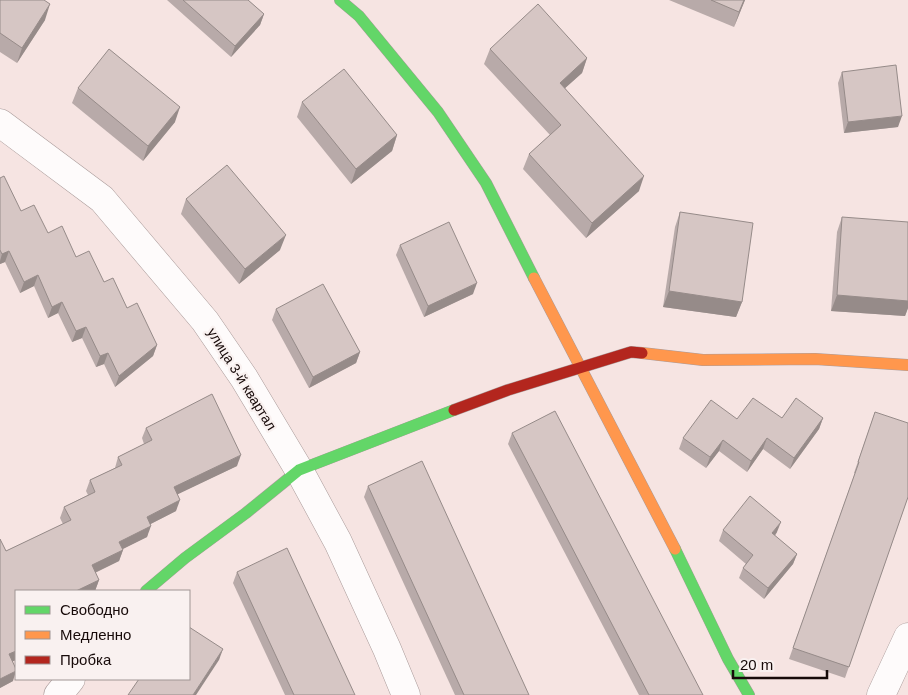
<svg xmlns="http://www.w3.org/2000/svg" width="908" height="695" viewBox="0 0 908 695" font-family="Helvetica,sans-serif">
  <rect width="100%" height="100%" fill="#f6e4e2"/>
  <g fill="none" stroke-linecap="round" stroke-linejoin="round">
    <defs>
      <g id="street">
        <polyline points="0,123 102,199 205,321 244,378 299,470 338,542 387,649 406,695"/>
        <polyline points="58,695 71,679"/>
        <polyline points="881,695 908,637"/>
      </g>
      <g id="fast">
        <polyline points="340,0 359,16 438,112 486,183 534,278"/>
        <polyline points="675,549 728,659 749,695"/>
        <polyline points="146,591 185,558 246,513 299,470 454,410"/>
      </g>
      <g id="slow">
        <polyline points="534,278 675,549"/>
        <polyline points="642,353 703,360 815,359 908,365"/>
      </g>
      <polyline id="jam" points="454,410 508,390 631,352 642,353"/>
    </defs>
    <use href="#street" stroke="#aa9b9a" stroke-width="29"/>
    <use href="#fast" stroke="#aa9b9a" stroke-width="12"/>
    <use href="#slow" stroke="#aa9b9a" stroke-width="12"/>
    <use href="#jam" stroke="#aa9b9a" stroke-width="12"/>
    <use href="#street" stroke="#fefbfb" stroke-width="28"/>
    <use href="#fast" stroke="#63d668" stroke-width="11"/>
    <use href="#slow" stroke="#ff974d" stroke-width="11"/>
    <use href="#jam" stroke="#b3261e" stroke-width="11"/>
  </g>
  <g fill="#b8aaa9">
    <polygon points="0,0 45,20 17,63 0,52"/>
    <polygon points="167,0 248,0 264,14 260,25 231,57"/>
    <polygon points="669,0 745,0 734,27"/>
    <polygon points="490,49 587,58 582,73 565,88 639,191 586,238 523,169 529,154 550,135 484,64"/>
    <polygon points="842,72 898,127 844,133 838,83"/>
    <polygon points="78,88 175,122 143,161 72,103"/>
    <polygon points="302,102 397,135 392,151 351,184 297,117"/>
    <polygon points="0,178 21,211 76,257 104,282 127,308 157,345 153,356 115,387 104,364 96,367 82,338 72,342 58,313 48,318 34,286 20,293 5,262 0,264"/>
    <polygon points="186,199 280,250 239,284 181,214"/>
    <polygon points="680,212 742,302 736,317 663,307 675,227"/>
    <polygon points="842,217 908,301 908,308 905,316 831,311 837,232"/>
    <polygon points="400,245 473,294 424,317 396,255"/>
    <polygon points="276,309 360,352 356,363 309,388 272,320"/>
    <polygon points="875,412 908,497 845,678 789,659 855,473 854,473"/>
    <polygon points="782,418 823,418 819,429 790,469 763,449 747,472 719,451 706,468 679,449 683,438 737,419"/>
    <polygon points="146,428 237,466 177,494 176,511 150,524 147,537 122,549 123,550 119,561 95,573 99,580 95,591 16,591 13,662 13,681 0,688 0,539 6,551 63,524 60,518 64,507 88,495 86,491 90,480 115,468 118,457 144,444 142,438"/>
    <polygon points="512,433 703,695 639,695 508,444"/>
    <polygon points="368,486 529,695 455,695 364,497"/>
    <polygon points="723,530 777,532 775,536 797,554 793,564 764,599 739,578 743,568 746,564 719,541"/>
    <polygon points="237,572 355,695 285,695 233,583"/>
  </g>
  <g fill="#968b89">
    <polygon points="744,0 745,0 734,27 739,12"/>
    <polygon points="50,4 45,20 17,63 22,48"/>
    <polygon points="264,14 260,25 231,57 235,46"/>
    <polygon points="587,58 582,73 554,98 560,83"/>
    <polygon points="180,107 175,122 143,161 148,146"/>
    <polygon points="902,116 898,127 844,133 848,122"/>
    <polygon points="397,135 392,151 351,184 356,169"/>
    <polygon points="644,176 639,191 586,238 592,223"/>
    <polygon points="286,235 280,250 239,284 245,269"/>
    <polygon points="9,251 5,262 0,264 0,261 2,254"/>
    <polygon points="38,275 34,286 20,293 24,282"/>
    <polygon points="477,283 473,294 424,317 428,306"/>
    <polygon points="669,291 742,302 736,317 663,307"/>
    <polygon points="837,295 908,301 908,308 905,316 831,311"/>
    <polygon points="62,302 58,313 48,318 52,307"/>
    <polygon points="86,327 82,338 72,342 76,331"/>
    <polygon points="157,345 153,356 115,387 119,376"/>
    <polygon points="360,352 356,363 309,388 313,377"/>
    <polygon points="108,353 104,364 96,367 100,356"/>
    <polygon points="823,418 819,429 790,469 794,458"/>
    <polygon points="767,438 763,449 747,472 751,461"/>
    <polygon points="723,440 719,451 706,468 710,457"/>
    <polygon points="241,455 237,466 170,498 174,487"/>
    <polygon points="180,500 176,511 143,528 147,517"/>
    <polygon points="781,522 777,532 768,544 772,533"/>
    <polygon points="151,526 147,537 115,553 119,542"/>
    <polygon points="123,550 119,561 88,576 92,565"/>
    <polygon points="797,554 793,564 764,599 768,588"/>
    <polygon points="99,580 95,591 76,591"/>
    <polygon points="223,649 219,660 196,695 193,695"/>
    <polygon points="16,651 16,660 5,665 9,654"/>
    <polygon points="16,671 13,681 0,688 0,679"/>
  </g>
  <g fill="#d6c6c4" stroke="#968b89">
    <polygon points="0,0 44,0 50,4 22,48 0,33"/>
    <polygon points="183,0 248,0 264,14 235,46"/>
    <polygon points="711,0 744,0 739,12"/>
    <polygon points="538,4 587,58 560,83 644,176 592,223 529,154 561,125 490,49"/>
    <polygon points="109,49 180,107 148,146 78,88"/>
    <polygon points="896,65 902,116 848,122 842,72"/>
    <polygon points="344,69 397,135 356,169 302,102"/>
    <polygon points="227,165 286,235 245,269 186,199"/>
    <polygon points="4,176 21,211 34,205 48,233 62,226 76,257 89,251 104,282 113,278 127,308 137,303 157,345 119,376 108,353 100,356 86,327 76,331 62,302 52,307 38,275 24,282 9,251 2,254 0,250 0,178"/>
    <polygon points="680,212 753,223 742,302 669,291"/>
    <polygon points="842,217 908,222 908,301 837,295"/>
    <polygon points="449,222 477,283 428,306 400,245"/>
    <polygon points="323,284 360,352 313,377 276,309"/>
    <polygon points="212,394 241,455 174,487 180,500 147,517 151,526 119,542 123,550 92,565 99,580 76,591 16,591 16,651 9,654 16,669 16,671 0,679 0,539 6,551 71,520 64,507 95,492 90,480 122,465 118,457 152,440 146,428"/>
    <polygon points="753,398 782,418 796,398 823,418 794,458 767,438 751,461 723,440 710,457 683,438 711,400 737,419"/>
    <polygon points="555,411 703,695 649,695 512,433"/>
    <polygon points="875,412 908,423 908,497 849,667 793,648 859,462 858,462"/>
    <polygon points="422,461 529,695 464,695 368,486"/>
    <polygon points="750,496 781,522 772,533 797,554 768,588 743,568 753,555 723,530"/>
    <polygon points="287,548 355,695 294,695 237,572"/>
    <polygon points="189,627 223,649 193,695 128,695 139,679 189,679"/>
  </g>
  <g text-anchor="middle" stroke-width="4.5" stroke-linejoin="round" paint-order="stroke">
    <g font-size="14" fill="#170a09" stroke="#f9f1f0">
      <text transform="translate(242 379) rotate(58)" y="5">улица 3-й квартал</text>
    </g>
  </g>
  <rect x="15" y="590" width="175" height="90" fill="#f9f1f0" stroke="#9f9594"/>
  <rect x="25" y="606" width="25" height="8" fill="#63d668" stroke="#9f9594"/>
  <text x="60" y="615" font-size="15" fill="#170a09">Свободно</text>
  <rect x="25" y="631" width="25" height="8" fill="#ff974d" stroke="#9f9594"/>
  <text x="60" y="640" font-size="15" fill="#170a09">Медленно</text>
  <rect x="25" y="656" width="25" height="8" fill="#b3261e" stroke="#9f9594"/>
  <text x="60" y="665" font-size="15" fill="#170a09">Пробка</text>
  <path d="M733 670v8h94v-8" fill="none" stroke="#170a09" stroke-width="2.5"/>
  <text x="740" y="670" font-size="15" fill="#170a09" stroke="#f9f1f0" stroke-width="4" paint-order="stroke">20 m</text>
</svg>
